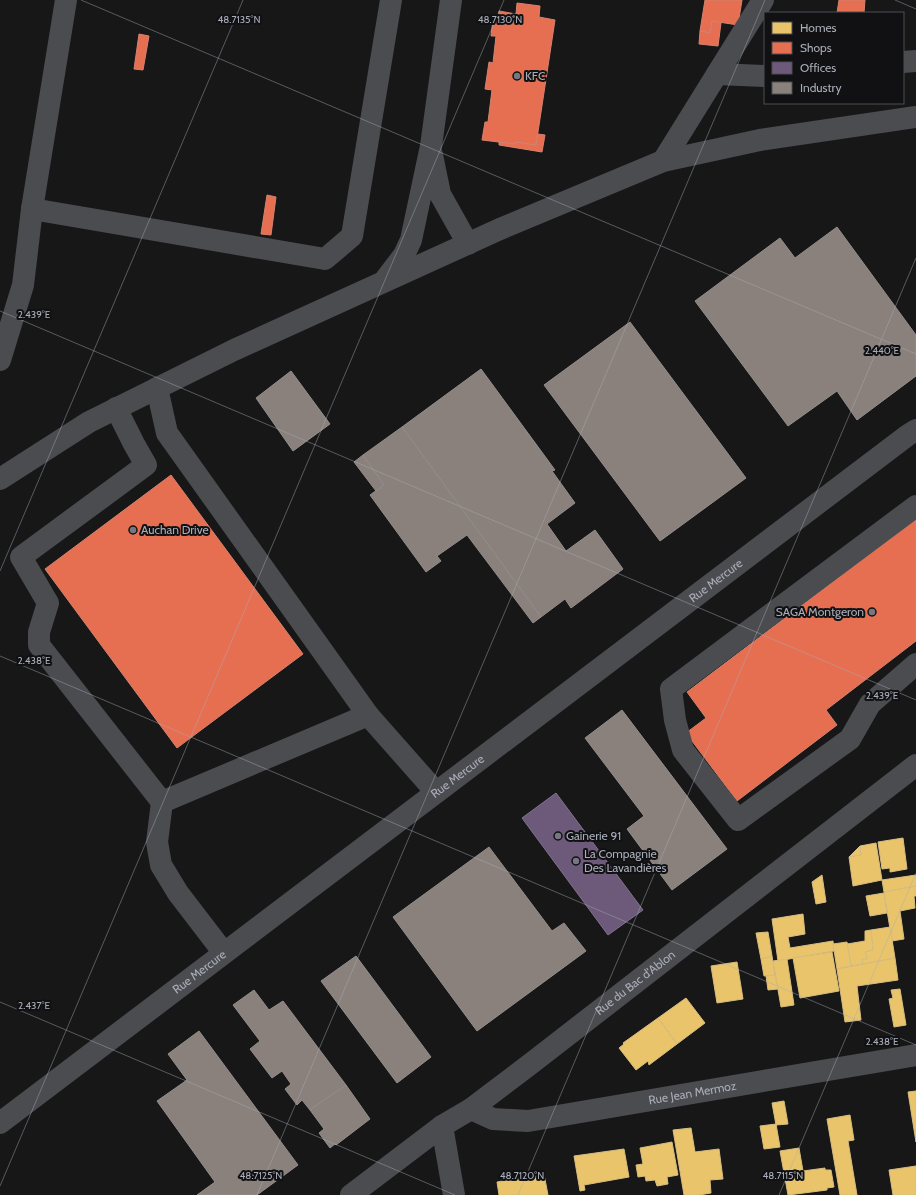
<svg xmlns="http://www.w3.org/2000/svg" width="916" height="1195" viewBox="0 0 916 1195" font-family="Cabin,sans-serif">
  <rect width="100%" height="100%" fill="#171717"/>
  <g fill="#e9c46a" stroke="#d6bd81">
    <polygon points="903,838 907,869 890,872 890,868 882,869 878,842"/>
    <polygon points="876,843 882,880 853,886 849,857 861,855 860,846"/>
    <polygon points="860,846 861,855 849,857"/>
    <polygon points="822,875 826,902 816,904 812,882"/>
    <polygon points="916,875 916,886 884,892 882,880"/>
    <polygon points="916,886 916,896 914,896 915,908 900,911 904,939 892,941 884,892"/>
    <polygon points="884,893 887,913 870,916 866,896"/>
    <polygon points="803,914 805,934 788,937 790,948 833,941 834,951 778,961 772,919"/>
    <polygon points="890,927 895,958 863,964 862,959 867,959 865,952 873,950 871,930"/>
    <polygon points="871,930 873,950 865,952 867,959 862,959 863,964 851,966 847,944 865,941 865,931"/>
    <polygon points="768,932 772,956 761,959 756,933"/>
    <polygon points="847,942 851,966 837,969 833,944"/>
    <polygon points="832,952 839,991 800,998 793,958"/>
    <polygon points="772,956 775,975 764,976 761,959"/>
    <polygon points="895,958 898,980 857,986 861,1020 845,1022 837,969"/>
    <polygon points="787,959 794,1005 781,1007 773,961"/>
    <polygon points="737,962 743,999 717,1003 711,966"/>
    <polygon points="775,975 778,989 768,990 766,976"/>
    <polygon points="900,989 906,1025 894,1027 889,999 893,998 891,990"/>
    <polygon points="686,998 705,1023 677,1044 658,1018"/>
    <polygon points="658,1018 677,1044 649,1065 648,1061 636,1070 619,1048 624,1044 623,1043"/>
    <polygon points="916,1091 916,1142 908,1092"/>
    <polygon points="784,1101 788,1124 776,1125 772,1103"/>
    <polygon points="850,1115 854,1140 848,1141 857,1195 840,1195 827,1119"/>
    <polygon points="776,1124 780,1147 764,1149 760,1126"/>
    <polygon points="691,1128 695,1152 719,1149 723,1179 710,1180 711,1193 699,1195 684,1195 673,1130"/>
    <polygon points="672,1142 678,1175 667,1177 668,1184 657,1186 655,1180 646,1181 645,1176 638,1177 636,1165 643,1164 640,1148"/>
    <polygon points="799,1148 803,1171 825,1168 825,1170 831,1170 834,1187 827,1188 827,1190 788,1195 780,1151"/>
    <polygon points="624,1149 629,1177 584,1185 585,1190 580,1191 574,1156"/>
    <polygon points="916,1166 916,1195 893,1195 889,1170"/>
    <polygon points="544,1174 548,1195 499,1195 497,1182"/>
  </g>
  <g fill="#e76f51" stroke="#d48270">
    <polygon points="705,0 742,0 738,25 712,21 710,33 700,31"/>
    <polygon points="839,0 865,0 864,13 837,13"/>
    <polygon points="517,3 540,6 539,17 555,20 536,145 515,142 515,144 482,140 485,122 488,122 492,90 485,89 489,62 493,63 496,36 491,36 493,19 498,20 499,11 516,14"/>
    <polygon points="712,21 721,23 718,46 699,44 700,31 710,33"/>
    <polygon points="139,34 149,36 143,70 134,69"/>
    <polygon points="538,134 545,135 542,152 499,145 499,142 515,144 515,142 536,145"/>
    <polygon points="267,195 276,197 271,235 261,234"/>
    <polygon points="171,475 303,654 177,748 45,569"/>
    <polygon points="916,519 916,641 826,710 837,725 737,801 686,733 706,718 687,692"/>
  </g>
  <polygon fill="#6d597a" stroke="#7f728d" points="556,793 643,910 608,935 522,818"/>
  <g fill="#8a817c" stroke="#938e8e">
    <polygon points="837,227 916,335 916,376 857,420 837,391 788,426 695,301 780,238 795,258"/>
    <polygon points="630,322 746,478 660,541 544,385"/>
    <polygon points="481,369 555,470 552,471 575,503 547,524 566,551 595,530 623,569 571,608 565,599 541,617 402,427"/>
    <polygon points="291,371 330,424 293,451 256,398"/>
    <polygon points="402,427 541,617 533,623 467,535 437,556 441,561 426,572 370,495 384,485 363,455"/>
    <polygon points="363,455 384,485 376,491 354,462"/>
    <polygon points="622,710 727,849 672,890 627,829 644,816 585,738"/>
    <polygon points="489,847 552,931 564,923 586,951 477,1031 393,917"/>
    <polygon points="356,956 431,1057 397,1083 321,981"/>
    <polygon points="254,990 269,1010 283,1001 346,1085 310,1110 302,1100 297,1105 285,1089 291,1084 282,1071 272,1078 250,1049 260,1041 233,1005"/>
    <polygon points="199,1031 298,1165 257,1195 197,1195 215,1182 157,1101 187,1080 168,1054"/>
    <polygon points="346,1085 370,1119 336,1145 335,1144 330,1148 319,1133 324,1129 310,1110"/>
  </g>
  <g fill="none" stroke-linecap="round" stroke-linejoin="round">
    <g stroke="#4b4c50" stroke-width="22">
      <polyline points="903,62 916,61"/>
      <polyline points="717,74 765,76"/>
      <polyline points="432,155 440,194 468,244"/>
      <polyline points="663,161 763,0"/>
      <polyline points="32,209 325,259 352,236 391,0"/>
      <polyline points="385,280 404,255 411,240 431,146 451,0"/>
      <polyline points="0,360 23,285 32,209 66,0"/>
      <polyline points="157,388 167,433 368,715 162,802"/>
      <polyline points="116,408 134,444 146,465 21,557 48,603 39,632 39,645 162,802 157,842 161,865 178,893 224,953"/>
      <polyline points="0,479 89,422 234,350 500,229 663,161 760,140 916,117"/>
      <polyline points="916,506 671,689 675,720 683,750 738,820 850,739 870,704 916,664"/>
      <polyline points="368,715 436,792"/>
      <path id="s1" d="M471 1109 493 1119 528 1121 916 1055"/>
      <path id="s2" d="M0 1123 908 435 916 430"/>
      <polyline points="442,1126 454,1195"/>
      <path id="s3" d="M351 1195 442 1126 471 1109 533 1062 916 765"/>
    </g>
  </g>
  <path fill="none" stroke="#a8adb8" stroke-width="1" stroke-opacity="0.45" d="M81 0 916 354M895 0 916 9M0 311 916 700M0 571 243 0M0 656 916 1045M0 1002 455 1195M0 1186 504 0M257 1195 765 0M518 1195 916 258M779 1195 916 873"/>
  <g fill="#757880" stroke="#111113" stroke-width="1.5">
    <circle cx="517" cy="76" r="4"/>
    <circle cx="133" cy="530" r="4"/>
    <circle cx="872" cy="612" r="4"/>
    <circle cx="558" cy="836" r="4"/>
    <circle cx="576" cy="861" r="4"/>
  </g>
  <g text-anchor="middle" stroke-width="4" stroke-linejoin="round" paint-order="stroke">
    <g font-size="12" fill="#a8adb8" stroke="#111113" text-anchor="start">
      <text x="525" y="80">KFC</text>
      <text x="141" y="534">Auchan Drive</text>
      <text x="864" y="616" text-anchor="end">SAGA Montgeron</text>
      <text x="566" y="840">Gainerie 91</text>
      <text x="584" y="858">La Compagnie<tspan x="584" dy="14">Des Lavandières</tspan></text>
    </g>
    <g font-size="12" fill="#a8adb8" stroke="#111113">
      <text dy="4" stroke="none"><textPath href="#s2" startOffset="898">Rue Mercure</textPath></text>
      <text dy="4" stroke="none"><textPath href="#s2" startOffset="574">Rue Mercure</textPath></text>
      <text dy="4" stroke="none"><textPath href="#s2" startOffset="250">Rue Mercure</textPath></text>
      <text dy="4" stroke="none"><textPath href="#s3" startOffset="355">Rue du Bac d'Ablon</textPath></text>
      <text dy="4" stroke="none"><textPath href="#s1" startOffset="226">Rue Jean Mermoz</textPath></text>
    </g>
  </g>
  <g font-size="10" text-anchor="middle" fill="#a8adb8" stroke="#111113" stroke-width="4" stroke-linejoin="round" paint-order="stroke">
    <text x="500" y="23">48.7130°N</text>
    <text x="239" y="23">48.7135°N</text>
    <text x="34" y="318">2.439°E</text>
    <text x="882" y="354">2.440°E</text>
    <text x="34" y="664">2.438°E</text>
    <text x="882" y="699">2.439°E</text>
    <text x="34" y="1009">2.437°E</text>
    <text x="882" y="1045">2.438°E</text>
    <text x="261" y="1179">48.7125°N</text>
    <text x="522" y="1179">48.7120°N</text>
    <text x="783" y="1179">48.7115°N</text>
  </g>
  <rect x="764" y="12" width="140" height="92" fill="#111113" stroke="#4d4f55"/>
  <rect x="772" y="22" width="20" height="12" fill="#e9c46a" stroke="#4d4f55"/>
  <text x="800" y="32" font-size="12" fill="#a8adb8">Homes</text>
  <rect x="772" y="42" width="20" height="12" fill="#e76f51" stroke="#4d4f55"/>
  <text x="800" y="52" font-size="12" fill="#a8adb8">Shops</text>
  <rect x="772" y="62" width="20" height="12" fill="#6d597a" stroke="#4d4f55"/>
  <text x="800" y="72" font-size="12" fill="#a8adb8">Offices</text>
  <rect x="772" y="82" width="20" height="12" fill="#8a817c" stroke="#4d4f55"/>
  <text x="800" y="92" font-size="12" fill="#a8adb8">Industry</text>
</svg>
